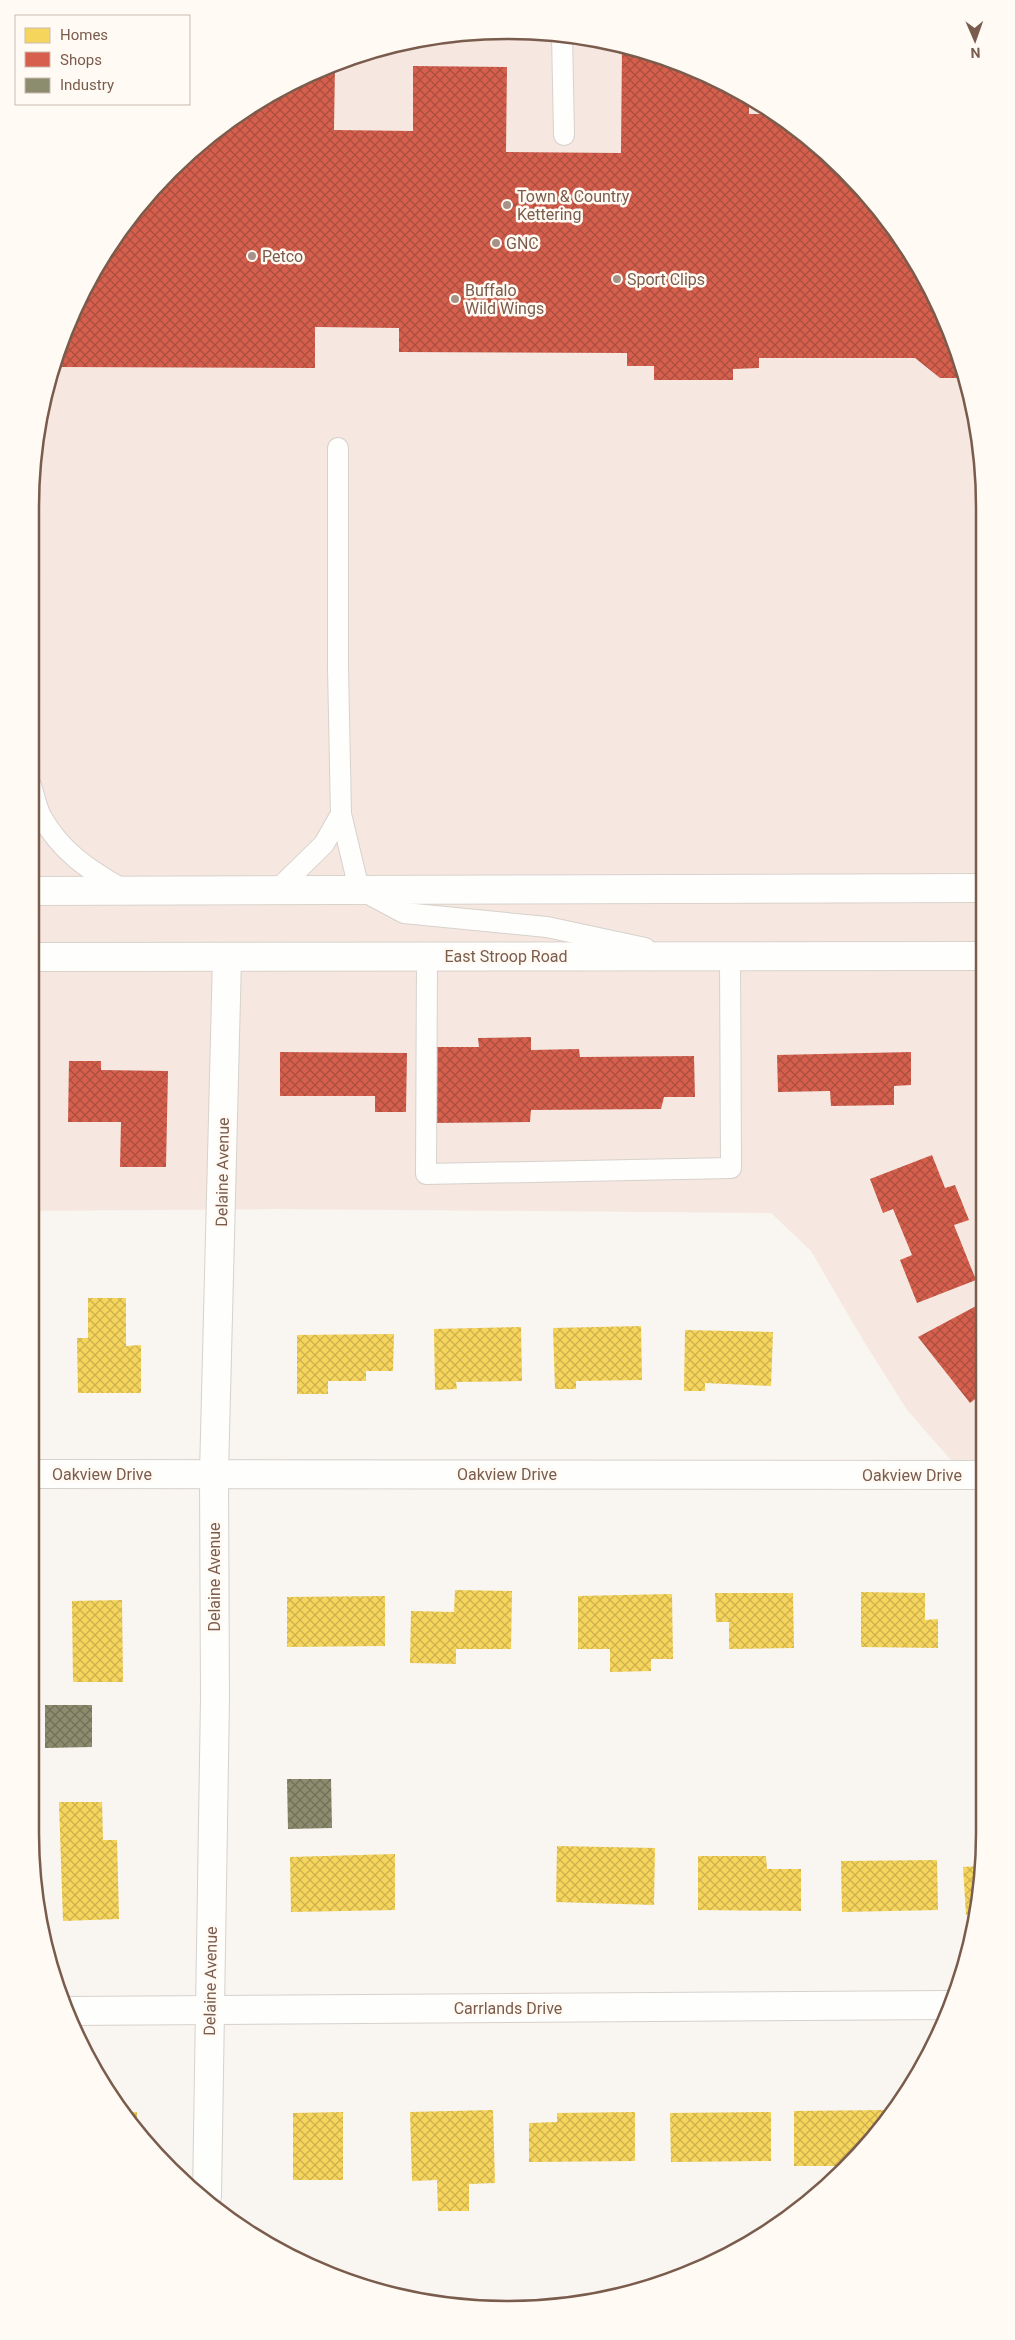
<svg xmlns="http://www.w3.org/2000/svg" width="1015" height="2340" viewBox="0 0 1015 2340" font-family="Roboto,sans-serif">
  <defs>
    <pattern id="homes-cross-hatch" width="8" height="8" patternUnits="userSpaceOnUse" patternTransform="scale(1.25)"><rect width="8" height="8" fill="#f6d55c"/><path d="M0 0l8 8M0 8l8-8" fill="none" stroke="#ccb04e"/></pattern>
    <pattern id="shops-cross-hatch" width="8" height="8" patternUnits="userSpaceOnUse" patternTransform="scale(1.25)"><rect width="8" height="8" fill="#d6604d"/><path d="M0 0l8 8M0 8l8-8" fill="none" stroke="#aa4f40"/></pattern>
    <pattern id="industry-cross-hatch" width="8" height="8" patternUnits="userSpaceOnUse" patternTransform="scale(1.25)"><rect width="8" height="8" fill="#8c8c6e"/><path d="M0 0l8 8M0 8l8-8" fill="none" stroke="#727058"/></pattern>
  </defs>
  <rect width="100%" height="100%" fill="#f9f5f0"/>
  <polygon fill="#f6e8e1" points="477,31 570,34 661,55 798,129 886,217 949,325 981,445 984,1498 907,1410 863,1340 811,1251 771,1213 279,1209 30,1211 30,507 55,354 94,268 149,192 217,129 297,79 384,46"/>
  <g fill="url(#homes-cross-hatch)">
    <polygon points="88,1298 126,1298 126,1346 141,1345 141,1393 78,1393 77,1338 88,1338"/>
    <polygon points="641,1326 642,1380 576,1381 576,1389 555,1389 553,1328"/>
    <polygon points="521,1327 522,1381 456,1382 457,1389 435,1390 434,1329"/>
    <polygon points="685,1330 773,1332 771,1386 705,1383 705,1391 684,1391"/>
    <polygon points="394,1334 393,1371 366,1371 366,1381 328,1381 328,1394 297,1394 297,1335"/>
    <polygon points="455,1590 512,1591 511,1649 456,1649 456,1664 410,1663 411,1611 454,1612"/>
    <polygon points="861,1592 925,1593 925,1620 938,1619 938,1648 861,1647"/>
    <polygon points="715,1593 793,1593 794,1648 729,1649 729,1622 716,1622"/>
    <polygon points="672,1594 673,1659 651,1659 651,1671 610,1672 610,1649 578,1649 578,1596"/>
    <polygon points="385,1596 385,1646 287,1647 287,1597"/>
    <polygon points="122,1600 123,1682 73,1682 72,1601"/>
    <polygon points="59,1802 102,1802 103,1840 117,1840 119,1919 63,1921"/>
    <polygon points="557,1846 655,1848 654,1905 556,1902"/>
    <polygon points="395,1854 395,1910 291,1912 290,1857"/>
    <polygon points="698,1856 766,1856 767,1869 801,1869 801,1911 698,1910"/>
    <polygon points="937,1860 938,1910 842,1912 841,1861"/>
    <polygon points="979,1866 971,1914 966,1915 963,1867"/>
    <polygon points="493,2110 495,2183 469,2184 469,2211 438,2211 437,2180 412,2181 410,2112"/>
    <polygon points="887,2110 886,2123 847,2166 794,2166 794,2111"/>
    <polygon points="123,2112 137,2112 137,2131 136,2130"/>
    <polygon points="343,2112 343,2180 293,2180 293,2113"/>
    <polygon points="635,2112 635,2161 529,2162 529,2123 557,2122 557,2113"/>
    <polygon points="771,2112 771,2161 671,2162 670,2113"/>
  </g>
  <g fill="url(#shops-cross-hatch)">
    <polygon points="622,46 661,55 749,103 749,114 770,114 798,129 886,217 949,325 963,378 940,378 915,358 759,358 759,368 733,369 733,380 654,380 654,366 627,366 627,353 399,352 399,328 315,327 315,368 53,367 55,354 94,269 149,192 217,129 297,79 335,65 334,130 413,131 413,66 507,67 506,152 621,153"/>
    <polygon points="531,1037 531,1050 579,1049 580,1057 694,1056 695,1097 664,1097 661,1109 531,1110 530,1122 429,1123 429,1047 479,1047 478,1038"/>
    <polygon points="280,1052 407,1053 406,1112 375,1112 375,1096 280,1096"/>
    <polygon points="911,1052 911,1085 894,1086 894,1105 831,1106 830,1091 778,1092 777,1055"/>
    <polygon points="69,1061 101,1061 101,1070 168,1071 166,1167 120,1167 121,1122 68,1122"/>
    <polygon points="932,1155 945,1188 955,1185 969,1220 954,1225 976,1280 917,1303 900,1260 912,1255 893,1209 883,1213 870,1179"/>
    <polygon points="978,1305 983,1311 984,1392 970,1403 918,1337"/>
  </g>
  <g fill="url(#industry-cross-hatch)">
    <polygon points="45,1705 92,1705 92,1747 45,1748"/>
    <polygon points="287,1779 331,1779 332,1828 288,1829"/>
  </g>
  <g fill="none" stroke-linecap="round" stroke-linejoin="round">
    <defs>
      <g id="lane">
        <polyline points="562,34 564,135"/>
        <polyline points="338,448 338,668 341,814 359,889 404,913 547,927 645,948"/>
        <path d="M30 783C34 793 36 806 41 816 61 852 89 870 124 890"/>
        <polyline points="278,889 324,844 341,814"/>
        <polyline points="427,957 426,1174 731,1168 730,956"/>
      </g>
      <g id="street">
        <polyline points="30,1474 984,1475"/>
        <polyline points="67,2011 949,2005"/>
        <polyline points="207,2196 215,1699 214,1474 227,958"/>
      </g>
      <g id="secondary">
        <polyline points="30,891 982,888"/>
        <polyline points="30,957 982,956"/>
      </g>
    </defs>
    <use href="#lane" stroke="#d7d1cb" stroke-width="22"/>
    <use href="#street" stroke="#d7d1cb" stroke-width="30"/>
    <use href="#secondary" stroke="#d9d2cb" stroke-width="30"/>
    <use href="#lane" stroke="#fefefd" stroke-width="20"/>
    <use href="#street" stroke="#fefefd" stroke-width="28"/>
    <use href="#secondary" stroke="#fefefd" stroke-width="28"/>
  </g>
  <g fill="#a69286" stroke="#fffaf3" stroke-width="2">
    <circle cx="507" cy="205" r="5"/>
    <circle cx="496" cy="243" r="5"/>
    <circle cx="252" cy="256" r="5"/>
    <circle cx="617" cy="279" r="5"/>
    <circle cx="455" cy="299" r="5"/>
  </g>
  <g text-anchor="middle" stroke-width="5" stroke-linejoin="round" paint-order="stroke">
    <g font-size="16" fill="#7a5c4d" stroke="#fffaf3" text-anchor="start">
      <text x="517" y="202">Town &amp; Country<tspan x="517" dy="18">Kettering</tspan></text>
      <text x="506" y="249">GNC</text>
      <text x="262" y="262">Petco</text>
      <text x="627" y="285">Sport Clips</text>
      <text x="465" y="296">Buffalo<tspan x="465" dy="18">Wild Wings</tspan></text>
    </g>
    <g font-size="16" fill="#7a5c4d" stroke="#fffaf3">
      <text x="506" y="962">East Stroop Road</text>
      <text transform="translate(222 1172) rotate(-89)" y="6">Delaine Avenue</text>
      <text x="102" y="1480">Oakview Drive</text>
      <text x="507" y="1480">Oakview Drive</text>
      <text x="912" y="1481">Oakview Drive</text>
      <text transform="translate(214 1577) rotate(-90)" y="6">Delaine Avenue</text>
      <text transform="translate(210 1981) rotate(-89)" y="6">Delaine Avenue</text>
      <text x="508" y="2014">Carrlands Drive</text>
    </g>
  </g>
  <path d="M0 0H1015V2340H0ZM507 39H508A468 468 0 0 1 976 507V1833A468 468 0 0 1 508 2301H507A468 468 0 0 1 39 1833V507A468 468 0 0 1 507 39Z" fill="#fffaf3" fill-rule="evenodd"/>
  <path fill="none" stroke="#7a5c4d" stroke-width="2.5" d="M507 39H508A468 468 0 0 1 976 507V1833A468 468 0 0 1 508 2301H507A468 468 0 0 1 39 1833V507A468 468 0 0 1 507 39Z"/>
  <rect x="15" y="15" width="175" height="90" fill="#fffaf3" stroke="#cabbb1"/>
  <rect x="25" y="28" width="25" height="15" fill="#f6d55c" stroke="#cabbb1"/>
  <text x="60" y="40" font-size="15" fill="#7a5c4d">Homes</text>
  <rect x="25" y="52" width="25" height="15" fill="#d6604d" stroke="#cabbb1"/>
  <text x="60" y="65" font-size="15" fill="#7a5c4d">Shops</text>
  <rect x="25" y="78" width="25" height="15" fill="#8c8c6e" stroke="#cabbb1"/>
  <text x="60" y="90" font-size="15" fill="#7a5c4d">Industry</text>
  <g transform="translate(975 40) rotate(178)" stroke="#fffaf3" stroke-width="4" paint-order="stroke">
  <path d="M0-4L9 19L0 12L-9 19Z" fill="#7a5c4d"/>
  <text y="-8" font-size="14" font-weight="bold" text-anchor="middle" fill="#7a5c4d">N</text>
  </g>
</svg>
